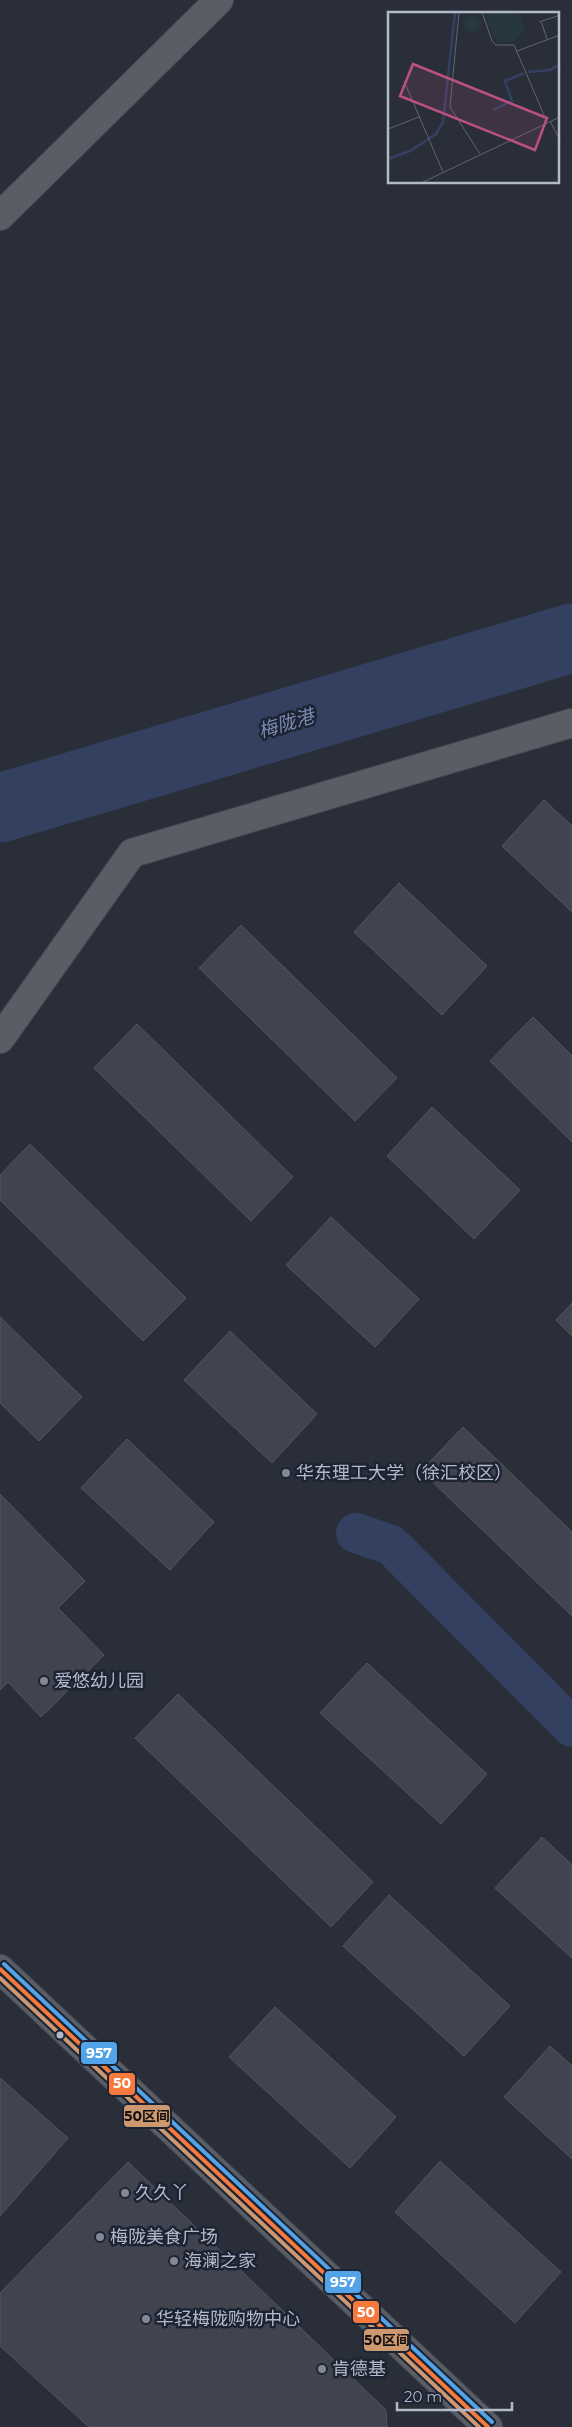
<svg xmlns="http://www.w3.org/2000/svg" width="572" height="2427" viewBox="0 0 572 2427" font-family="Montserrat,'Noto Sans SC',sans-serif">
  <rect width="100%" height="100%" fill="#292e38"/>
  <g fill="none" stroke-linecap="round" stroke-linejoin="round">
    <polyline stroke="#344060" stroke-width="40" points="356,1533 391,1545 572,1727"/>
    <polyline stroke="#344060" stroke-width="69" points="0,808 572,638"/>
  </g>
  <g fill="#41444e" stroke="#51565f">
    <polygon points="544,800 572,826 572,912 502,846"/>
    <polygon points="399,883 487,966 442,1015 354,932"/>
    <polygon points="241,925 397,1078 355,1121 199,968"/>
    <polygon points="533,1017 572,1056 572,1142 490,1061"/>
    <polygon points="137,1024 293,1177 251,1221 94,1068"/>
    <polygon points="432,1107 520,1190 474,1239 387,1156"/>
    <polygon points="30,1144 186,1298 143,1341 0,1200 0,1175"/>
    <polygon points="331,1217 419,1299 375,1347 286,1265"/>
    <polygon points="572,1303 572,1336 556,1320"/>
    <polygon points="0,1317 82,1397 39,1441 0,1403"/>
    <polygon points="230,1331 317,1414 272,1463 184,1380"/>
    <polygon points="463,1427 572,1532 572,1616 421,1471"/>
    <polygon points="127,1439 214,1522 170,1570 81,1488"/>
    <polygon points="0,1494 85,1581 58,1608 104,1655 41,1717 8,1682 0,1690"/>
    <polygon points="367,1663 487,1774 441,1824 320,1713"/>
    <polygon points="178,1694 373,1882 331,1927 135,1738"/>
    <polygon points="542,1837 572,1865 572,1958 495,1888"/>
    <polygon points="389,1895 510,2006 464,2056 343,1946"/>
    <polygon points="275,2007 396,2117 350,2168 229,2057"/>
    <polygon points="550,2046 572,2066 572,2159 504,2097"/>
    <polygon points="0,2078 68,2138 0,2216"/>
    <polygon points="440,2161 561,2272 515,2323 395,2212"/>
    <polygon points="128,2162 386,2410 387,2427 89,2427 0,2346 0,2293"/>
  </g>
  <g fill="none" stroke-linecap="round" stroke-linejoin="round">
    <defs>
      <g id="minor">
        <polyline points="0,216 219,0"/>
        <polyline points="0,1039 132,853 572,723"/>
        <polyline points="0,1969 488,2427"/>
      </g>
    </defs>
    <use href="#minor" stroke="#454951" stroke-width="30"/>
    <use href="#minor" stroke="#595d66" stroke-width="28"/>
    <defs>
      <polyline id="bus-1" points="0,1969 488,2427"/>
      <polyline id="bus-2" points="0,1978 479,2427"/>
      <polyline id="bus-3" points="4,1964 492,2422"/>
    </defs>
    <use href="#bus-1" stroke="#1c2333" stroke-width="8"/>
    <use href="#bus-2" stroke="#1c2333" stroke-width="8"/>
    <use href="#bus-3" stroke="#1c2333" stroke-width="8"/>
    <use href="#bus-1" stroke="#f6793e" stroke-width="4"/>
    <use href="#bus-2" stroke="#cd976f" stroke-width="4"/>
    <use href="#bus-3" stroke="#53a3e8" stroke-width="4"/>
  </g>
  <g fill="#838896" stroke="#1c2333" stroke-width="2">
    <circle cx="286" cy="1473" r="5"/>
    <circle cx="44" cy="1681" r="5"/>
    <circle cx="125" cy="2193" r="5"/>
    <circle cx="100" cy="2237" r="5"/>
    <circle cx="174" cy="2261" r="5"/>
    <circle cx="146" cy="2319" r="5"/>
    <circle cx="322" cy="2369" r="5"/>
  </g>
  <circle fill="#b3b9c9" stroke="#1c2333" stroke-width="2" cx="60" cy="2035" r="4.5"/>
  <g text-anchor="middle" stroke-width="5" stroke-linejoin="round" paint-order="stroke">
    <g font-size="18" fill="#b3b9c9" stroke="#1c2333" text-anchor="start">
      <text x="296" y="1479">华东理工大学（徐汇校区）</text>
      <text x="54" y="1687">爱悠幼儿园</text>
      <text x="135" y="2199">久久丫</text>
      <text x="110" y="2243">梅陇美食广场</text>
      <text x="184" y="2267">海澜之家</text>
      <text x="156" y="2325">华轻梅陇购物中心</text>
      <text x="332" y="2375">肯德基</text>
    </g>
    <g font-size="19" font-style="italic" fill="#7a8bb2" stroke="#1c2333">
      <text transform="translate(286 723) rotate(-17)" y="7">梅陇港</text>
    </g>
  </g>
  <g transform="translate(388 12)">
    <rect width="171" height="171" fill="#292e38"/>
    <path d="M97 0H130L137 18 127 29 112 30 105 23ZM77 12a8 8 0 1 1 16 0a8 8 0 1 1-16 0Z" fill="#26383e"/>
    <path fill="none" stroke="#344060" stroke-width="2.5" d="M140 60 162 58 172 52M105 98 124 89 117 69 136 61M0 147 22 139 48 122 55 110 67 0"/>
    <path fill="none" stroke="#606672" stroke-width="1" d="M71 0 62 95 92 142M94 0 104 29 108 33H126L156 103M153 9 159 27M151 10 172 3M129 39 172 23M16 69 55 160M162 109 172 128M0 117 31 105M33 171 172 105"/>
    <path fill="#bd5082" fill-opacity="0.15" stroke="#bd5082" stroke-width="2.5" d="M25 52 159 106 147 138 12 84Z"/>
    <rect width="171" height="171" fill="none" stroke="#b3b9c9" stroke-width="2.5"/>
  </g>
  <g stroke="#1c2333" stroke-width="2">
    <rect x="80" y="2041" width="38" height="24" rx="5" fill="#53a3e8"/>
    <rect x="108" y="2072" width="28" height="24" rx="5" fill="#f6793e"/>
    <rect x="123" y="2104" width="48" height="24" rx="5" fill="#cd976f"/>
    <rect x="324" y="2270" width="38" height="24" rx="5" fill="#53a3e8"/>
    <rect x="352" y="2300" width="28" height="24" rx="5" fill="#f6793e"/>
    <rect x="363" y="2328" width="47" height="24" rx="5" fill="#cd976f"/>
  </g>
  <g font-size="14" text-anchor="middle" font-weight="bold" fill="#fff">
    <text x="99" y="2058">957</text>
    <text x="122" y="2088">50</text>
    <text x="343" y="2287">957</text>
    <text x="366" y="2317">50</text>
  </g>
  <g font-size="14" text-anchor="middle" font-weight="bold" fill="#111">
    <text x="147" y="2121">50区间</text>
    <text x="387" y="2345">50区间</text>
  </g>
  <path d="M397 2402v8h115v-8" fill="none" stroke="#b3b9c9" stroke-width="2.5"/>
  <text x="404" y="2402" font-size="15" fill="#b3b9c9" stroke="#1c2333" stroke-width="4" paint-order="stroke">20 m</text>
</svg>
